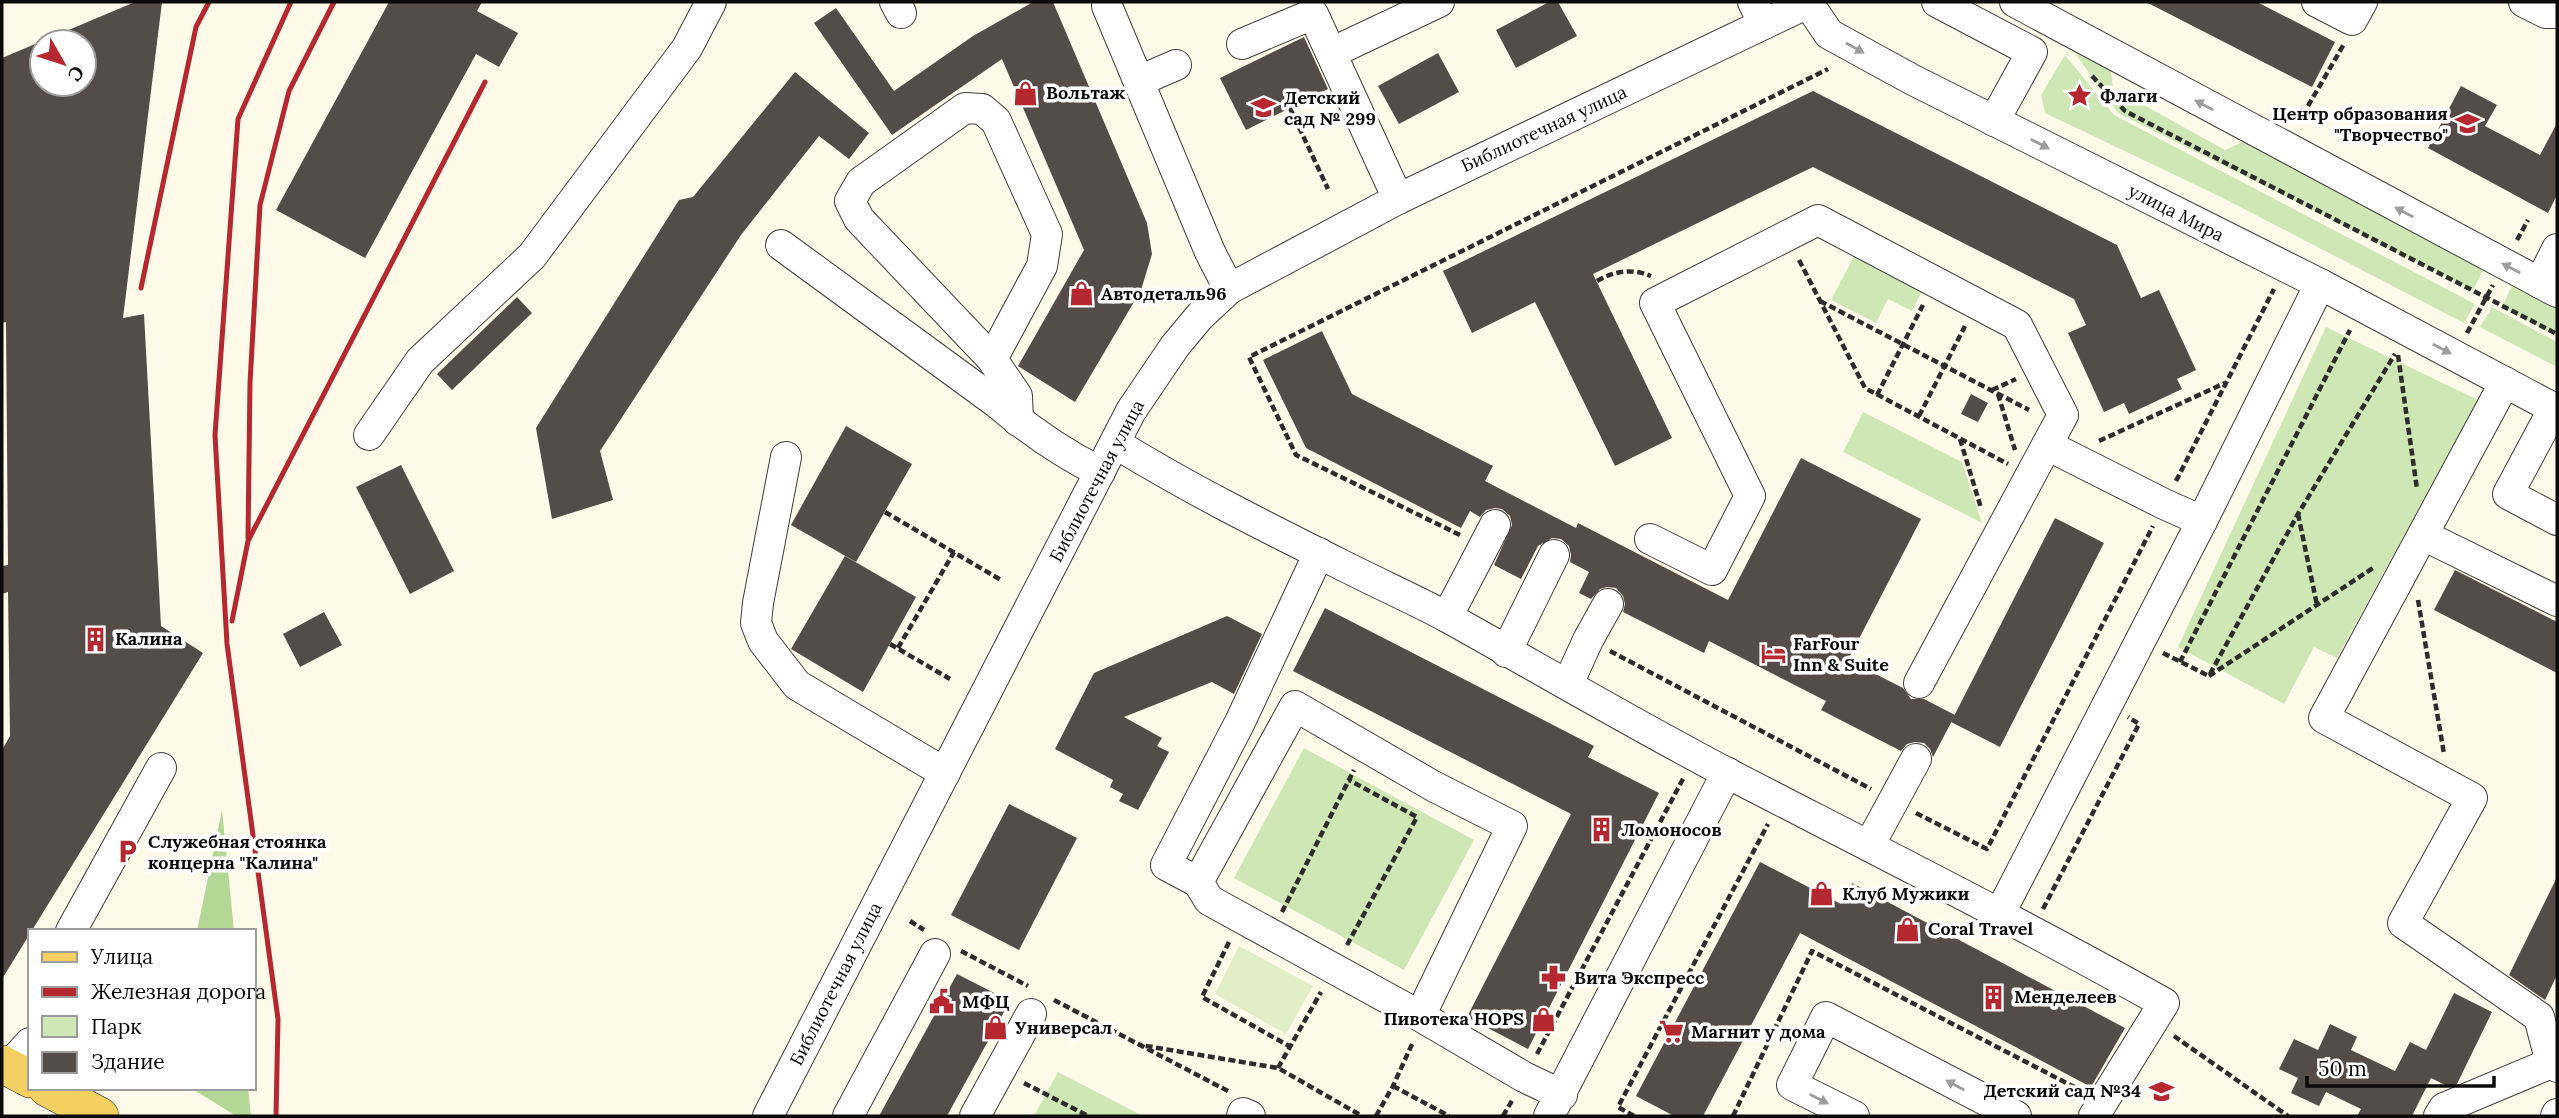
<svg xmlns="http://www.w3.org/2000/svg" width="2559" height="1118" viewBox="0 0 2559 1118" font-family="Lora,serif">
  <rect width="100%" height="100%" fill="#fefae9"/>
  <g fill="#cfe7b5">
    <polygon points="2074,52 2111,71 2113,88 2225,150 2249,139 2487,263 2473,290 2118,113"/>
    <polygon points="2065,55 2114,115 2475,304 2464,323 2221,197 2045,113 2041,95"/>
    <polygon points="1856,253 1924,287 1912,311 1888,299 1876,323 1831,300"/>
    <polygon points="2515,279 2557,302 2557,336 2502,307"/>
    <polygon points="2492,307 2557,342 2557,367 2480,327"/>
    <polygon points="2326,327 2478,400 2337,658 2314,647 2284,704 2178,647"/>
    <polygon points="1863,412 1962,462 1982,523 1843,452"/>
    <polygon points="1304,748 1474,840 1404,970 1234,878"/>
    <polygon points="1058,1072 1143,1116 1034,1116"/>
  </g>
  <g fill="#b3d795">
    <polygon points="222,810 234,931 197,931"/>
    <polygon points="191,1088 248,1088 251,1116 236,1116"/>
  </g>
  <polygon fill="#e1eec6" points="1239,946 1313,986 1286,1034 1215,994"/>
  <g fill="#534c48" fill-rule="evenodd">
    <path d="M135 2H162L123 318 144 314 161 626 203 653 2 979V750L10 736 8 592 2 594V566L8 565 6 322 2 323V58ZM42 42H84V84H42Z"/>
    <polygon points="389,2 482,2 477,11 518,33 499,67 476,54 365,258 276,210"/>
    <polygon points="1033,2 1053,2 1147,223 1152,254 1141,290 1075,402 1018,366 1084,250 1002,59 892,135 814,23 836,8 894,91 973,36"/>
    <polygon points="1549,2 1558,2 1577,36 1516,68 1496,30"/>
    <polygon points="2146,2 2257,2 2335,42 2312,87"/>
    <polygon points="1304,37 1328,89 1246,130 1220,78"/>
    <polygon points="1438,53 1459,92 1399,124 1378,86"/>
    <polygon points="795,72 869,133 849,159 819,136 741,235 600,451 613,500 552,519 536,428 679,200 693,197"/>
    <polygon points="2461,86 2497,105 2485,126 2540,155 2557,123 2557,195 2548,213 2428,148"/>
    <polygon points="1813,91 2117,245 2141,298 2159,290 2196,370 2177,379 2182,389 2129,414 2124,403 2104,412 2068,333 2086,325 2074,299 1813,167 1593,274 1672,438 1615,466 1535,302 1472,333 1443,271"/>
    <polygon points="517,297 532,313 452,390 437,374"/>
    <polygon points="1322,331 1352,394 1493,466 1485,481 1576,528 1578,523 1728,600 1801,458 1921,519 1848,660 1903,688 1911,699 1924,699 1955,715 1933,757 1930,749 1924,743 1915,742 1907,744 1901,751 1821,710 1826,701 1709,641 1704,653 1623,612 1625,604 1623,596 1616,588 1607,587 1600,589 1591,599 1579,593 1589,572 1570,562 1571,555 1569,546 1561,539 1552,538 1538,546 1521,579 1494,565 1512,525 1510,516 1502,509 1495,508 1486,510 1480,517 1470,511 1461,528 1306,448 1263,360"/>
    <polygon points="1971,394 1988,403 1978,422 1961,414"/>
    <polygon points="846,426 912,464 856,562 791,525"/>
    <polygon points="401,465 454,571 410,594 356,487"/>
    <polygon points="2055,518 2104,543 2000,747 1951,722"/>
    <polygon points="845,556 916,597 863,692 791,649"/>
    <polygon points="2455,570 2557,622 2557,673 2434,610"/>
    <polygon points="1325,608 1594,746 1588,757 1659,793 1528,1049 1467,1017 1571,814 1293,671"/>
    <polygon points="324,612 342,645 300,667 283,634"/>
    <polygon points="1227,616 1262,634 1234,694 1212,682 1124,717 1162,738 1157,746 1169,752 1138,810 1119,801 1123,794 1110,787 1113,780 1055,749 1094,673"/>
    <polygon points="1009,804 1077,838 1019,950 951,915"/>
    <polygon points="1760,862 1841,904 1852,883 2125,1028 2091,1087 1800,933 1703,1116 1674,1116 1636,1096"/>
    <polygon points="2557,877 2557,975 2545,1000 2509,975"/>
    <polygon points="957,974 1010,1001 947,1116 879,1116"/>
    <polygon points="2454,993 2492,1012 2457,1084 2449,1087 2431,1078 2412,1116 2357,1116 2361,1109 2326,1092 2319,1106 2291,1093 2298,1078 2279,1069 2294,1039 2318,1050 2330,1024 2357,1037 2351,1050 2395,1071 2410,1042 2426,1050"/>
  </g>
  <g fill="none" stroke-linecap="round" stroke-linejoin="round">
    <defs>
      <g id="minor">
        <polyline points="895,2 901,13"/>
        <polyline points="1753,2 1764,24"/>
        <polyline points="1937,2 2032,52 1994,121"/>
        <polyline points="2015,2 2557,292"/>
        <polyline points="2317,2 2352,20 2362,2"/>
        <polyline points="2524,2 2546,13 2557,13"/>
        <polyline points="1808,3 1829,34 1913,80 2320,284 2557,410"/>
        <polyline points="1107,6 1210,252 1229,289"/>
        <polyline points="1242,44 1313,14 1398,199"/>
        <polyline points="1331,53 1439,2"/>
        <polyline points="1139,81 1176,65"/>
        <path d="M781 245 997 403C1029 430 1062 453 1100 472"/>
        <polyline points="2540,283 2557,249"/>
        <polyline points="992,359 1042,266 1047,234 996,121 982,109 965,108 861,182 850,201 859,219 992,359 1017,396 1018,421"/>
        <polyline points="2505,382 2324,718 2472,798 2403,923 2539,1017 2551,1063 2557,1067"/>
        <polyline points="2554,408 2508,494 2557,520"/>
        <polyline points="369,435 420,361 532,256 687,48 711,2"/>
        <path d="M1115 443C1191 490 1272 530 1352 570 1384 586 1417 601 1449 618 1542 670 1635 725 1731 775 1876 850 2021 923 2164 1003L2094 1116"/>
        <polyline points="2047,445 2164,504 2202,521"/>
        <polyline points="786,457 758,603 756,623 763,641 797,685 945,773"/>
        <polyline points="2423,535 2557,601"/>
        <polyline points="1650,539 1712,570 1750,496 1655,303 1818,220 2017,325 2063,415 1919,683"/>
        <polyline points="1447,617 1495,525"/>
        <polyline points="1506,652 1554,555"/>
        <polyline points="1568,684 1588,640 1608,604"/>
        <polyline points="1870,844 1916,759"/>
        <polyline points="1198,882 1166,865 1240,722 1319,553"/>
        <polyline points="1999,915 2202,521 2320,284"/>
        <polyline points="71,931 161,768"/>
        <polyline points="1420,1016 1512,826 1433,786 1295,706 1198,882 1209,900 1420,1016 1524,1077 1562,1095"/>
        <polyline points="8,1067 30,1043"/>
        <polyline points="768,1116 1131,411 1175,346 1200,316 1229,289 1398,199 1810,2"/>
        <polyline points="848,1116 935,954"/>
        <polyline points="975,1116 1031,1014"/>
        <polyline points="1242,1116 1243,1113 1250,1116"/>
        <polyline points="1549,1116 1720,786 1728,773"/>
        <polyline points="1854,1116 1792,1085 1826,1017 2016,1116"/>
        <polyline points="2439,1116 2444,1108 2551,1063"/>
        <polyline points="2556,1116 2557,1114"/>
      </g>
      <g id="major">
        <polyline points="2,1064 30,1079"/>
        <polyline points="47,1088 100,1116"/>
      </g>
    </defs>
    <use href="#minor" stroke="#3e3e3e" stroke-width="32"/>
    <use href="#major" stroke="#1c1c1c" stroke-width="38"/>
    <g stroke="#2d2d2d" stroke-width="4.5" stroke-dasharray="7 3.5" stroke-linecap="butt">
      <polyline points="2092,76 2125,111 2557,334"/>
      <polyline points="2308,106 2344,44"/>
      <polyline points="1290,108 1328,189"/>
      <polyline points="2517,240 2528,220"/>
      <polyline points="1799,260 1865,388 2008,464"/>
      <path d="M1597 281C1614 271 1632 268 1651 276"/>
      <polyline points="1820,301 2029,410"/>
      <polyline points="2467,333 2493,285"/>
      <polyline points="2398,355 2417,489"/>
      <polyline points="1992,390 2016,379"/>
      <polyline points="1998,394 2015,450"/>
      <polyline points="1877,395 1923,305"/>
      <polyline points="1919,416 1965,326"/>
      <polyline points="1960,439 1981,508"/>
      <polyline points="2099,441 2225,383"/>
      <polyline points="2176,481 2274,289"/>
      <polyline points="885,512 1001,580"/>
      <polyline points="2298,514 2317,605"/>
      <polyline points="1460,535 1296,455 1249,357 1828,69"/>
      <polyline points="2418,600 2444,754"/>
      <polyline points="890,644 950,679"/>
      <polyline points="898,648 954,552"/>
      <polyline points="1610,651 1871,789"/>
      <polyline points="2163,653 2209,676"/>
      <polyline points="2180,662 2350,330"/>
      <polyline points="2210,674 2298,514 2395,354"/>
      <polyline points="2209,676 2373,568"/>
      <polyline points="1916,813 1987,849 2153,526"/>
      <polyline points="2043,909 2139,724 2128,717"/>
      <polyline points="1282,912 1354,770"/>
      <polyline points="910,921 924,930"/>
      <polyline points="1229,942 1202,997 1289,1046"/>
      <polyline points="1347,945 1417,817 1349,780"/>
      <polyline points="961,951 1028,986"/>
      <polyline points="1054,1000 1140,1045"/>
      <polyline points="2174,1036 2288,1116"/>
      <polyline points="1537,1054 1684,777"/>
      <polyline points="1278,1068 1321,992"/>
      <polyline points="1024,1083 1088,1116"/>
      <polyline points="1393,1086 1449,1116"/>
      <polyline points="1228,1091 1140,1045 1278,1068 1362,1116"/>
      <polyline points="1376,1116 1393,1086 1413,1042"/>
      <polyline points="1503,1116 1513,1099"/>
      <polyline points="1634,1116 1618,1107 1768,824"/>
      <polyline points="1733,1116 1812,951 2080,1090"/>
    </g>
    <use href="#minor" stroke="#fff" stroke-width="30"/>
    <use href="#major" stroke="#f4d063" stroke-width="37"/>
    <g stroke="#b52830" stroke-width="5">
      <polyline points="141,288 196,27 209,2"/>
      <polyline points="248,538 250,383 260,205 289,91 334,2"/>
      <polyline points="232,621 248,541 485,82"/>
      <polyline points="276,1116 278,1019 227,644 215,435 238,119 291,2"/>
    </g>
  </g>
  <defs><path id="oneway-solid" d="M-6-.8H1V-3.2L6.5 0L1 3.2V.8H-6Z" transform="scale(1.75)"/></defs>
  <g fill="#9d9d9d">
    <use href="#oneway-solid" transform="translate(1855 48) rotate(29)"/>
    <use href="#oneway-solid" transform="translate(2204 105) rotate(-152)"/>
    <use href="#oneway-solid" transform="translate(2040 144) rotate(27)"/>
    <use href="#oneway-solid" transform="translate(2404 212) rotate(-152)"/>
    <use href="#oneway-solid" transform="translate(2511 268) rotate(-152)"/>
    <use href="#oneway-solid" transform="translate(2442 349) rotate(28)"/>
    <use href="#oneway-solid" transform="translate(1955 1085) rotate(-152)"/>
    <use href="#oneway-solid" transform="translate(1819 1099) rotate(27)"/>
  </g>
  <defs>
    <symbol id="shop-bare" viewBox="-9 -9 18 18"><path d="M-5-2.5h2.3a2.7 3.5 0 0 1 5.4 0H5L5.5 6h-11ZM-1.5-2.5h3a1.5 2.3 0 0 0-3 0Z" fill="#b52830" stroke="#fff" stroke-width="2.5" paint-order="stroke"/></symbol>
    <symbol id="sight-bare" viewBox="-9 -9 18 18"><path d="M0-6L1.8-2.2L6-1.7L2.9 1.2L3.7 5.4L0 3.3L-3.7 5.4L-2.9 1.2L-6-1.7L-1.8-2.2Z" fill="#b52830" stroke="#fff" stroke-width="2.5" paint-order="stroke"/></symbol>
    <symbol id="school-bare" viewBox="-9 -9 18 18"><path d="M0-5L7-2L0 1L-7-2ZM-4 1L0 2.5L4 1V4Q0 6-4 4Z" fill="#b52830" stroke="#fff" stroke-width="2.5" paint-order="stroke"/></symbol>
    <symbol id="building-bare" viewBox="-9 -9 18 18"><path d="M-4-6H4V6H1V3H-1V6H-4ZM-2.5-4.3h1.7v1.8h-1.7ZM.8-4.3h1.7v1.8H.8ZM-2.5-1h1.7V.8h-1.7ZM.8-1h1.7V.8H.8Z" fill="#b52830" stroke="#fff" stroke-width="2.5" paint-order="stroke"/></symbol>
    <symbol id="hotel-bare" viewBox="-9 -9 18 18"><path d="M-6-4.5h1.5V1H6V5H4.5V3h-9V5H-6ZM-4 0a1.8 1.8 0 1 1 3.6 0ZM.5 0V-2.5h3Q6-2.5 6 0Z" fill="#b52830" stroke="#fff" stroke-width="2.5" paint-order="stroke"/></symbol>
    <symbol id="parking-bare" viewBox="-9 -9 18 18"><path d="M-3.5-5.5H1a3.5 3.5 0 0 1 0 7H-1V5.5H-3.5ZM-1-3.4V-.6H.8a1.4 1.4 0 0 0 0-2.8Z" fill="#b52830" stroke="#fff" stroke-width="2.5" paint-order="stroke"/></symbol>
    <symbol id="pharmacy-bare" viewBox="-9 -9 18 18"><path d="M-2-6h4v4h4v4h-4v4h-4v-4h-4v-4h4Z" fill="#b52830" stroke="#fff" stroke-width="2.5" paint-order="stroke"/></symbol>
    <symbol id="civic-bare" viewBox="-9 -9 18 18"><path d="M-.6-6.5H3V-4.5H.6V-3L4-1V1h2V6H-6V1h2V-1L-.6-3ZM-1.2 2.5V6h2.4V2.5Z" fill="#b52830" stroke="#fff" stroke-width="2.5" paint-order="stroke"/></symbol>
    <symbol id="supermarket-bare" viewBox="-9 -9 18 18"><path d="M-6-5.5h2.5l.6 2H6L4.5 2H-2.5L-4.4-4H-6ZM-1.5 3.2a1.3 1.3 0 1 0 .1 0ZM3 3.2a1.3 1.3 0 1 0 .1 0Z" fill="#b52830" stroke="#fff" stroke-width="2.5" paint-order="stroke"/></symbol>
  </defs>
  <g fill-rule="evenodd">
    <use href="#shop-bare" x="1008" y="76" width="35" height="35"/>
    <use href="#sight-bare" x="2062" y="78" width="35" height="35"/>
    <use href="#school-bare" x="1246" y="90" width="35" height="35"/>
    <use href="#school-bare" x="2450" y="106" width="35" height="35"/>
    <use href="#shop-bare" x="1064" y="276" width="35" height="35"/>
    <use href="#building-bare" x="78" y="622" width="35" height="35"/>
    <use href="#hotel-bare" x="1756" y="636" width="35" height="35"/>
    <use href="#building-bare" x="1584" y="812" width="35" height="35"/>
    <use href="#parking-bare" x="110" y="834" width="35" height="35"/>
    <use href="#shop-bare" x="1804" y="876" width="35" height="35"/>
    <use href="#shop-bare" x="1890" y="912" width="35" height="35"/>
    <use href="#pharmacy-bare" x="1536" y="960" width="35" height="35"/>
    <use href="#building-bare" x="1976" y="980" width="35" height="35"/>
    <use href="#civic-bare" x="924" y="984" width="35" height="35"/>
    <use href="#shop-bare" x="1526" y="1002" width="35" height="35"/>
    <use href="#shop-bare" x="978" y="1010" width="35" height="35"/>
    <use href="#supermarket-bare" x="1654" y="1014" width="35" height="35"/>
    <use href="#school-bare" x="2144" y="1074" width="35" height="35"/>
  </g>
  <g text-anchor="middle" stroke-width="7" stroke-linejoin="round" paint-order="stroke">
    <g font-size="18" font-weight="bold" fill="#0b0b0b" stroke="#fff" text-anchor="start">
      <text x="1046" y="99">Вольтаж</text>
      <text x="2100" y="102">Флаги</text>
      <text x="1284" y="104">Детский<tspan x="1284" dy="21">сад № 299</tspan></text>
      <text x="2448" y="120" text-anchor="end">Центр образования<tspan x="2448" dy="21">"Творчество"</tspan></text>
      <text x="1101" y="300">Автодеталь96</text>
      <text x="115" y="645">Калина</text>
      <text x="1793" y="650">FarFour<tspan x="1793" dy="21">Inn &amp; Suite</tspan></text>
      <text x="1621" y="836">Ломоносов</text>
      <text x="148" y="848">Служебная стоянка<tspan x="148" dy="21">концерна "Калина"</tspan></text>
      <text x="1842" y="900">Клуб Мужики</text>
      <text x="1928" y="935">Coral Travel</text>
      <text x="1574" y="984">Вита Экспресс</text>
      <text x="2014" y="1003">Менделеев</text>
      <text x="962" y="1008">МФЦ</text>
      <text x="1524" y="1025" text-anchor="end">Пивотека HOPS</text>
      <text x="1015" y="1034">Универсал</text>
      <text x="1691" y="1038">Магнит у дома</text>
      <text x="2141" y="1097" text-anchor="end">Детский сад №34</text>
    </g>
    <g font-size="18" fill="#0b0b0b" stroke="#fff">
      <text transform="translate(1544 129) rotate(-25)" y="6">Библиотечная улица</text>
      <text transform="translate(2176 213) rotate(27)" y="6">улица Мира</text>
      <text transform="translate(1097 481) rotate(-62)" y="6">Библиотечная улица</text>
      <text transform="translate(836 984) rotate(-63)" y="6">Библиотечная улица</text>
    </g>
  </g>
  <rect width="2559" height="1118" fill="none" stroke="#0b0b0b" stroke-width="7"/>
  <rect x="28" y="929" width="228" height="161" fill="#ffffff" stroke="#9d9d9d" stroke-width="2"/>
  <rect x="42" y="952" width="35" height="10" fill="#f4d063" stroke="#9d9d9d" stroke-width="2"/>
  <text x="91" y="964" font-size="21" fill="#0b0b0b">Улица</text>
  <rect x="42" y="987" width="35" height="10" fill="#b52830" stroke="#9d9d9d" stroke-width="2"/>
  <text x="91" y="999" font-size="21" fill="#0b0b0b">Железная дорога</text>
  <rect x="42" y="1016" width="35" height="21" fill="#cfe7b5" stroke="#9d9d9d" stroke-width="2"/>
  <text x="91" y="1034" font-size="21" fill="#0b0b0b">Парк</text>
  <rect x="42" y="1052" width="35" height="21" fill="#534c48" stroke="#9d9d9d" stroke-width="2"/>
  <text x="91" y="1069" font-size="21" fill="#0b0b0b">Здание</text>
  <g transform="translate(63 63) rotate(129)"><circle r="33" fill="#ffffff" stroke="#9d9d9d" stroke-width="2"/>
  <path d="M0-5L12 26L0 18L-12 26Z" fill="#b52830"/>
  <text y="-10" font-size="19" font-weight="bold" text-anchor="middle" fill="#0b0b0b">С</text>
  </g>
  <path d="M2307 1076v10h187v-10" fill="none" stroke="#0b0b0b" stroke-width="3.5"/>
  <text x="2318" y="1076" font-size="21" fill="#0b0b0b" stroke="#ffffff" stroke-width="5" paint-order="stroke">50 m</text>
</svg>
